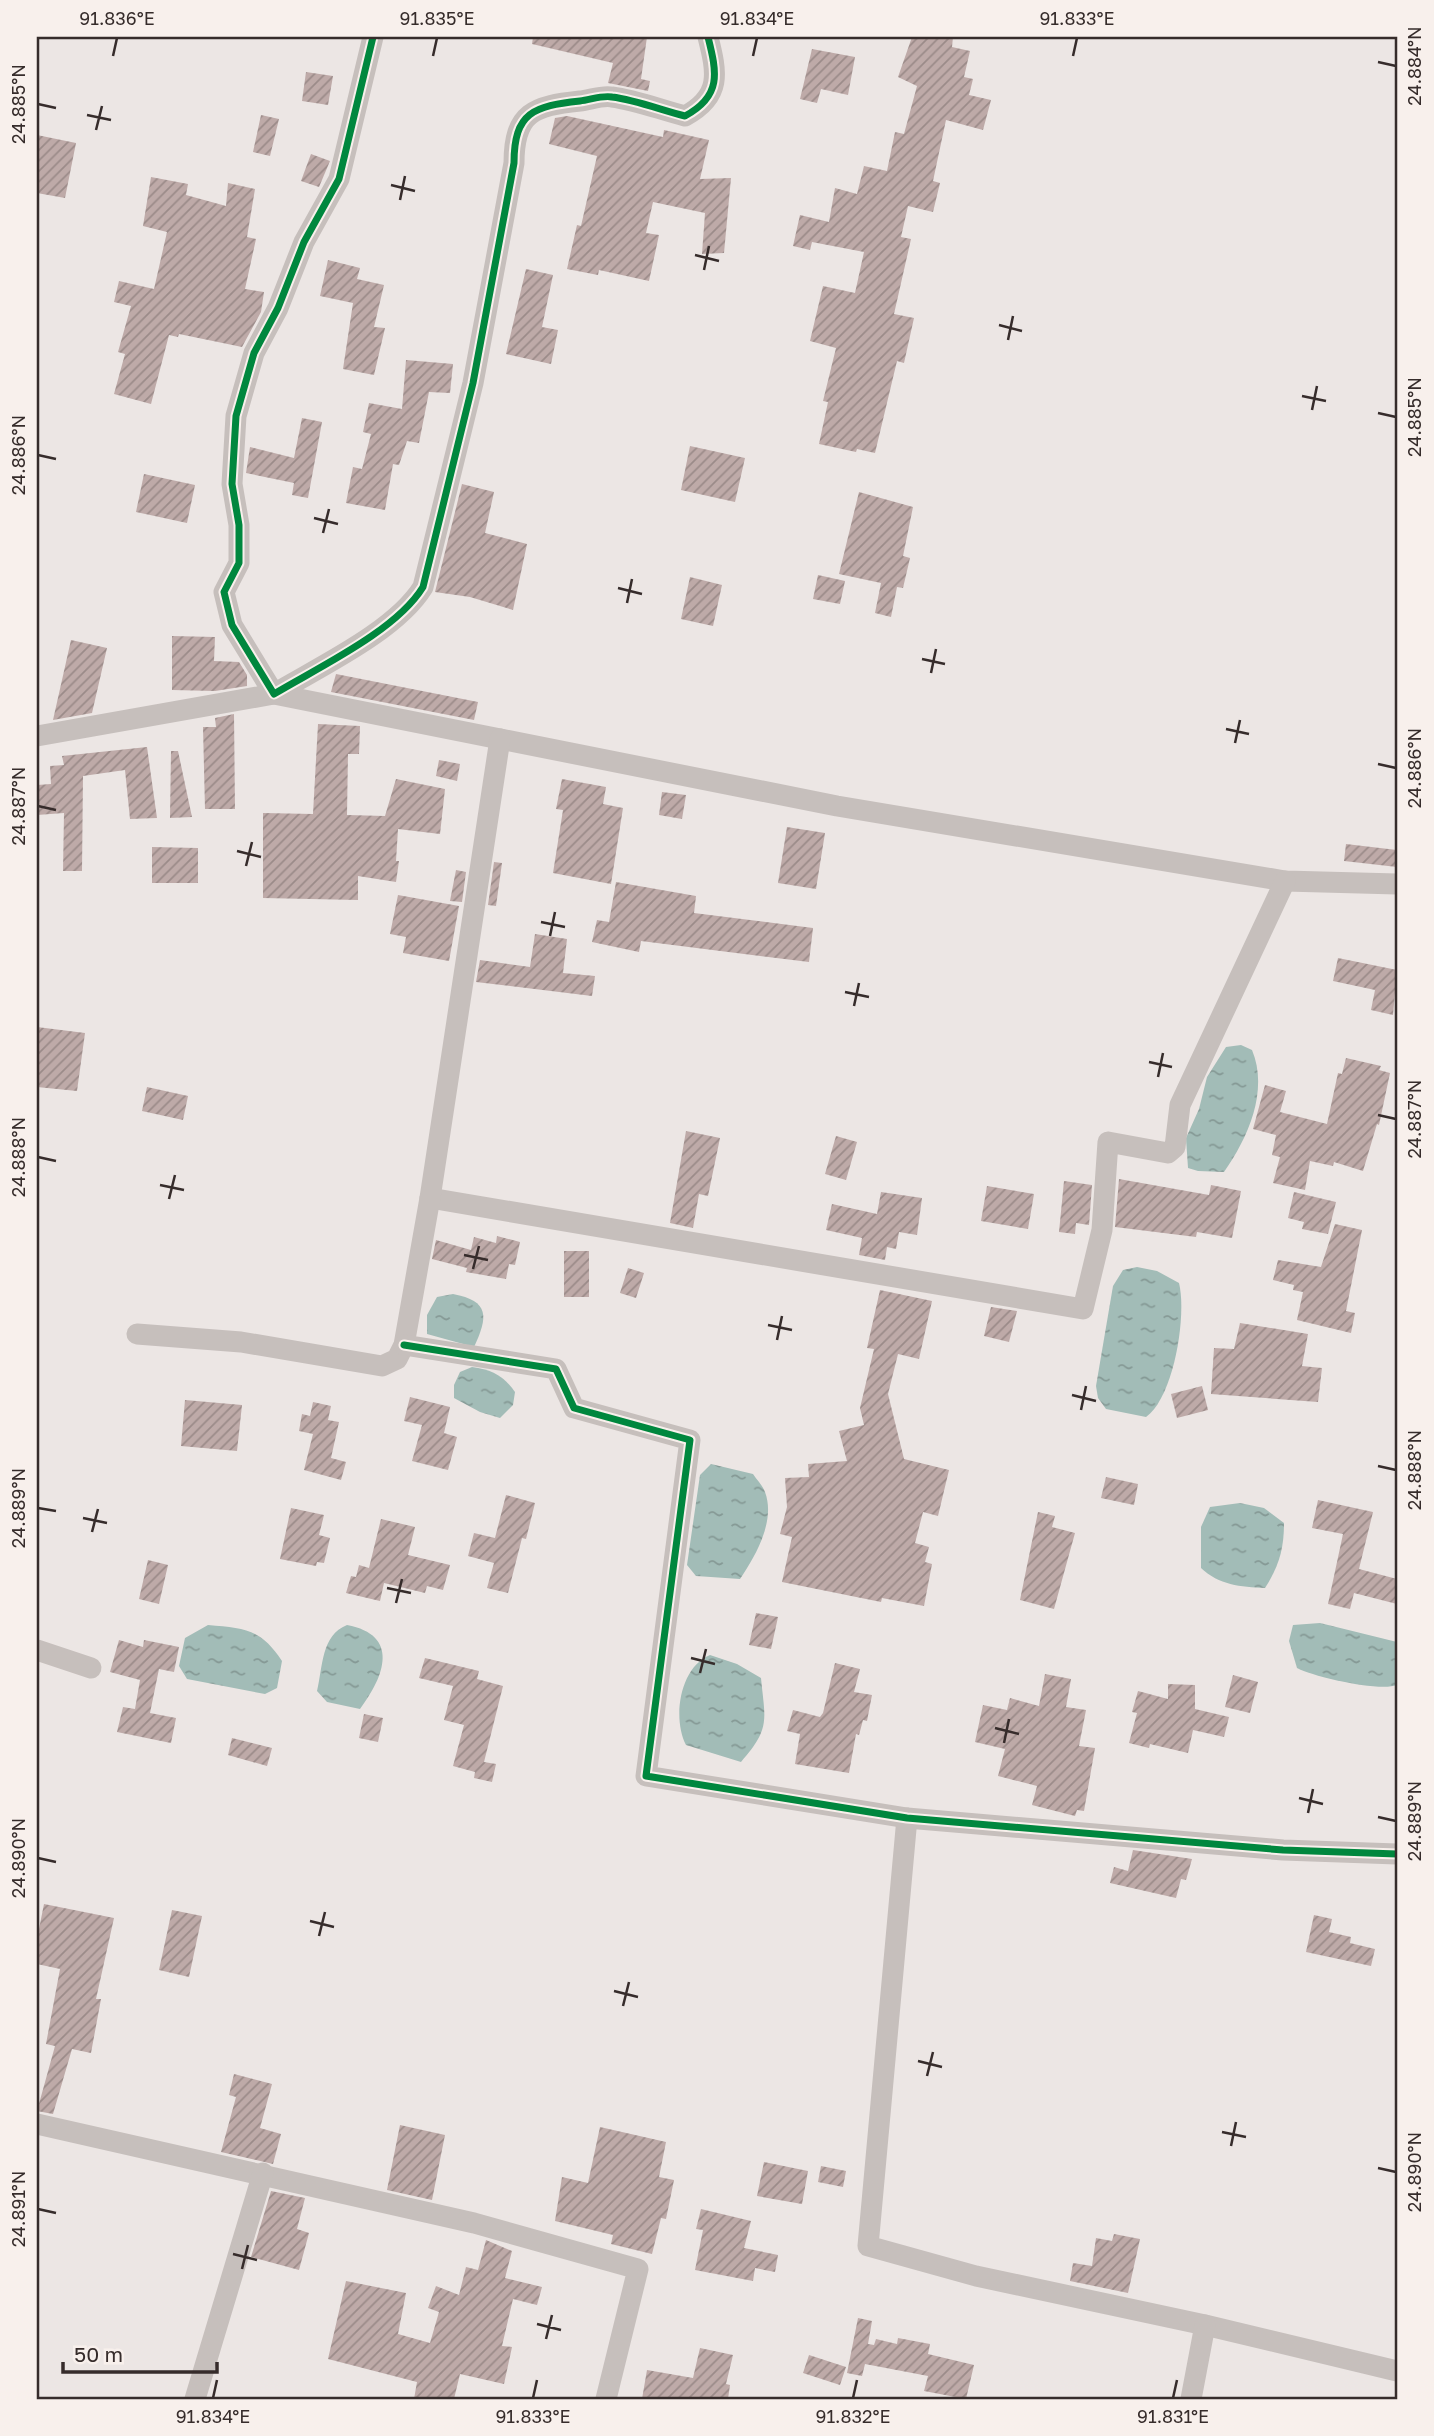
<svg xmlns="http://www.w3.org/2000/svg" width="1434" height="2436" viewBox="0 0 1434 2436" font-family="'Golos Text',sans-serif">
  <defs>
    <pattern id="water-ripples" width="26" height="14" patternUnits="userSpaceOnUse" patternTransform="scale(1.75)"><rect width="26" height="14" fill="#a2bcb7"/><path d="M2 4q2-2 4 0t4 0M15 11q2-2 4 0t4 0" fill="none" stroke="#859995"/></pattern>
    <pattern id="building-hatch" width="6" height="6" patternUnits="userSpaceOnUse" patternTransform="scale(1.75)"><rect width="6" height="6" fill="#beaaa8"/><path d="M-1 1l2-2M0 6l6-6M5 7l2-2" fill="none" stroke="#9b8b89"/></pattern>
  </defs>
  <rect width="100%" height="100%" fill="#ece6e4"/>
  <g fill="url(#water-ripples)">
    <path d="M1241 1045 1252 1050C1269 1091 1248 1138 1224 1172L1198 1171 1188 1168 1186 1138 1199 1109 1207 1077 1226 1047Z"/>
    <path d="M1137 1267 1157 1271 1179 1283C1187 1315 1174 1397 1146 1417L1106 1409 1098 1398 1096 1386 1113 1286 1123 1270Z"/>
    <path d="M453 1294C490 1301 488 1317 474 1347L427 1334V1315L437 1297Z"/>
    <path d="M472 1367C492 1370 503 1375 515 1392L513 1405 500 1418 480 1412 454 1398V1385L460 1372Z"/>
    <path d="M711 1464 753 1474C757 1480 763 1486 765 1492 776 1521 755 1557 740 1579L696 1576 687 1565 700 1475Z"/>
    <path d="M1240 1503 1264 1508 1284 1523C1284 1549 1279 1566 1265 1588 1240 1587 1219 1585 1201 1568V1527L1210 1507Z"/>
    <path d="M1320 1623 1397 1642V1685C1380 1692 1314 1677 1297 1668L1289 1641 1293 1625Z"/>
    <path d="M208 1625C245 1628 261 1629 282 1661L277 1688 265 1694 187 1679 179 1666 185 1638Z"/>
    <path d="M347 1625C400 1635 385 1676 360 1709L327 1702 317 1691C323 1667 321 1635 347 1625Z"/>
    <path d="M710 1655 737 1664 761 1678C765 1720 771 1728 741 1762L686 1745C672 1718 680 1667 710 1655Z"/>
  </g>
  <g fill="url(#building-hatch)">
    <polygon points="533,37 647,37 641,79 650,81 648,91 608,83 613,63 532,44"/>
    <polygon points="912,37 953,37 952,47 970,51 964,77 973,79 969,95 991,100 983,130 946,120 933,181 940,183 933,212 908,206 901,237 911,239 894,314 914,318 904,363 897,361 875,453 857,449 856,452 819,444 828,402 823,401 836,348 810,341 823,286 855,293 864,252 812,242 810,250 793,246 800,215 829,222 835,188 857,194 864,166 887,171 895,132 904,134 917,86 898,77"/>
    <polygon points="812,49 855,57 848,95 821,89 817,103 800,99"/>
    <polygon points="306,72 333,76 328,105 302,101"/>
    <polygon points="261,115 279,119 270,156 253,152"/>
    <polygon points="567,116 663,137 664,130 709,140 700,179 731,178 724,253 702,254 705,213 653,202 646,233 659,235 649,281 599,270 598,275 567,269 577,225 581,226 597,156 549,144 555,118"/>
    <polygon points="37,135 76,143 65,198 37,193"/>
    <polygon points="311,154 330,161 319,187 301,181"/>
    <polygon points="151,177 188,184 186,195 226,206 228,183 255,189 247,237 256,239 245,289 264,292 261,312 242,347 179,334 178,337 169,335 151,404 114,394 125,354 118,352 131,306 114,302 119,281 154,289 167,232 143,226"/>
    <polygon points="328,260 360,268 357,279 384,285 374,327 385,328 374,375 343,369 353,303 320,296"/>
    <polygon points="526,269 553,275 542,327 558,330 551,364 506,354"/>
    <polygon points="406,360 453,364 450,393 429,392 419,443 407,441 399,465 393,464 385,510 346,503 353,467 362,469 371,434 363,432 369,403 402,409"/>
    <polygon points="302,418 322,422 308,498 292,495 294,483 246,473 250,447 294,458"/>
    <polygon points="690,446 745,458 735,502 681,490"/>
    <polygon points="144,474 195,485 187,523 136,512"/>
    <polygon points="462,484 494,492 485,533 527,544 513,610 470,597 435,592"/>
    <polygon points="859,492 913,507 903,556 910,558 903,588 897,587 891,617 875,613 881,583 839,574"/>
    <polygon points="818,575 845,581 840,604 813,599"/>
    <polygon points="690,577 722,585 713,626 681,619"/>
    <polygon points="172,636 215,637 214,661 239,662 247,675 247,686 215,691 172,690"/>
    <polygon points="71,640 107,648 92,713 53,720"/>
    <polygon points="336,674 478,702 474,720 331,692"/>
    <polygon points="234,714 235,809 205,809 203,727 216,727 215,718"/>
    <polygon points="318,724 360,726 359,754 348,754 347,815 385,816 396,779 445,789 440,834 398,829 396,861 399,861 396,882 358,876 358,900 263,898 263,813 313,814"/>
    <polygon points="147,747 157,818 130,819 125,770 83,776 82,871 63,871 64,813 37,815 37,785 51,784 50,766 64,765 62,756"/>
    <polygon points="171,751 178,751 192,817 170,818"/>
    <polygon points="439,760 460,764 457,781 436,776"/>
    <polygon points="562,779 606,787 603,804 623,808 611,884 553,873 563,810 556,809"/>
    <polygon points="662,792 686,795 682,819 659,815"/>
    <polygon points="787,827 825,833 816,889 778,883"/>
    <polygon points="1346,844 1397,850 1397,867 1344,861"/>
    <polygon points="152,847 198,848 198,883 152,883"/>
    <polygon points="494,862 502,863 496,906 488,905"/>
    <polygon points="456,870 466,872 462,902 450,901"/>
    <polygon points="616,882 696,896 694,913 813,928 809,962 641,941 639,952 592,942 597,920 609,922"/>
    <polygon points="398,895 459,906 449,961 403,953 406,937 390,934"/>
    <polygon points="535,934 567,939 563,973 595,976 592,996 476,982 480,960 530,967"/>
    <polygon points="1338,958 1397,970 1393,1015 1371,1010 1375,990 1333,981"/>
    <polygon points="37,1027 85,1033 77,1091 37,1087"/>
    <polygon points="1346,1058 1381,1066 1379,1070 1390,1073 1379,1125 1377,1124 1363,1171 1334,1162 1333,1166 1310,1161 1305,1190 1273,1183 1280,1157 1272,1155 1276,1135 1253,1129 1265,1085 1286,1091 1280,1112 1327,1124 1338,1073 1342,1074"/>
    <polygon points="147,1087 188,1096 183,1120 142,1111"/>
    <polygon points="686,1131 720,1138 708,1196 699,1194 693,1228 670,1223"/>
    <polygon points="836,1136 857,1142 846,1180 825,1174"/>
    <polygon points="1119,1179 1209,1195 1211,1185 1241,1191 1232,1238 1197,1232 1196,1237 1115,1227"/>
    <polygon points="1064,1181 1092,1185 1089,1225 1076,1223 1075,1234 1059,1232"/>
    <polygon points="987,1186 1034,1194 1028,1229 981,1221"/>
    <polygon points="881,1192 922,1198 917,1235 899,1232 896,1249 887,1247 885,1260 859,1255 862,1238 826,1230 832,1204 877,1214"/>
    <polygon points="1294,1192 1336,1202 1328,1234 1302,1229 1304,1222 1288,1218"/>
    <polygon points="1335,1224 1362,1230 1346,1311 1355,1313 1351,1333 1297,1320 1303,1292 1293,1290 1294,1285 1273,1280 1278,1260 1321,1267"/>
    <polygon points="497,1236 520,1242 515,1265 509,1264 506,1279 466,1272 467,1268 432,1259 436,1240 471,1250 474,1237 496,1243"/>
    <rect x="564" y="1251" width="25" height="46"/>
    <polygon points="628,1268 644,1273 636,1298 620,1293"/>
    <polygon points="880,1290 932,1301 919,1359 898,1354 888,1394 904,1459 949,1470 938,1516 923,1512 915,1543 929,1547 925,1562 932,1564 924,1606 882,1598 881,1602 782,1582 792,1537 780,1534 787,1507 785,1478 809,1477 808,1464 847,1461 839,1431 864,1425 860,1408 874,1349 867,1348"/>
    <polygon points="991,1307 1017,1311 1009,1342 984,1336"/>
    <polygon points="1240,1323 1308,1334 1302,1366 1322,1368 1318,1402 1211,1394 1214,1348 1234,1349"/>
    <polygon points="1202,1386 1208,1410 1177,1418 1171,1394"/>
    <polygon points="410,1397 450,1407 444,1433 457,1437 448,1470 412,1461 422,1425 404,1421"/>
    <polygon points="185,1400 242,1405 237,1451 181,1446"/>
    <polygon points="313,1402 331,1406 328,1420 339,1422 331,1458 346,1462 341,1480 304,1470 313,1434 299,1431 302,1414 310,1416"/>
    <polygon points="1106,1477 1138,1484 1134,1505 1101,1498"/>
    <polygon points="506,1495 535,1503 526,1539 522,1538 508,1593 487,1588 494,1563 468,1556 474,1533 495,1538"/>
    <polygon points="1318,1500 1373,1512 1359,1569 1397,1579 1397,1604 1354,1593 1350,1609 1328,1604 1343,1534 1312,1528"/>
    <polygon points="291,1508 324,1515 319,1535 330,1538 324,1563 317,1562 316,1566 280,1559"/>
    <polygon points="1038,1512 1055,1516 1052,1527 1075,1533 1054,1609 1020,1600"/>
    <polygon points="381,1519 415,1527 408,1555 450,1565 443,1590 427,1586 425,1593 384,1583 380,1601 346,1593 351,1576 356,1577 359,1565 369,1568"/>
    <polygon points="148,1560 168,1565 159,1604 139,1599"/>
    <polygon points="756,1613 778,1617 771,1649 749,1645"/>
    <polygon points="119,1640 143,1647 144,1640 179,1647 174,1672 159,1669 150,1713 176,1718 171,1743 117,1732 123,1707 135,1709 140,1680 110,1672"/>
    <polygon points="425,1658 479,1671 477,1679 503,1686 484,1762 496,1764 492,1782 474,1778 475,1772 453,1766 464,1725 444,1720 453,1686 419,1678"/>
    <polygon points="835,1663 860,1669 854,1692 872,1695 867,1721 863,1720 859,1735 856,1734 849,1773 795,1764 800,1734 787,1731 793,1710 820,1717 823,1713"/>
    <polygon points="1045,1674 1071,1679 1066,1707 1086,1710 1079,1746 1095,1748 1084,1811 1077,1810 1075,1816 1032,1805 1037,1786 998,1776 1005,1749 975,1742 983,1705 1007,1710 1010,1698 1039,1706"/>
    <polygon points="1233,1675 1258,1682 1250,1713 1225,1707"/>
    <polygon points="1168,1684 1195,1685 1195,1709 1229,1717 1224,1737 1193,1730 1188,1753 1150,1744 1149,1748 1129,1743 1137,1713 1132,1712 1138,1691 1168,1699"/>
    <polygon points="364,1714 383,1718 378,1742 359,1738"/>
    <polygon points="232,1738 272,1748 267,1766 228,1755"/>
    <polygon points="1133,1850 1192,1859 1186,1880 1181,1879 1176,1898 1110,1883 1114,1867 1128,1871"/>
    <polygon points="44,1904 114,1918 96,1999 101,1999 91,2053 72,2049 53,2114 37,2111 55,2046 46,2044 60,1969 37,1964 37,1939"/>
    <polygon points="172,1910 202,1916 189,1977 159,1970"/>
    <polygon points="1314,1915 1332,1919 1329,1932 1351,1937 1350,1943 1375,1949 1371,1966 1306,1952"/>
    <polygon points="234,2074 272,2084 260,2128 281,2134 273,2164 221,2152 236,2097 229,2095"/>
    <polygon points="400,2125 445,2135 432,2200 387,2190"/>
    <polygon points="600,2127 666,2142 659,2177 674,2180 666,2219 661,2218 652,2254 611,2244 613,2235 555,2221 562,2177 588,2183"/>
    <polygon points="764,2162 808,2171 802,2204 757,2196"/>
    <polygon points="821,2166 846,2171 843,2187 818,2182"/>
    <polygon points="271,2191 305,2198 297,2229 309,2233 299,2270 251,2257"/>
    <polygon points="701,2209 751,2221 744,2248 778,2255 775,2272 755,2268 753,2281 695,2270 703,2230 696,2229"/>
    <polygon points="1114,2234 1140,2239 1128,2293 1070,2281 1073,2263 1092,2266 1096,2238 1112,2241"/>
    <polygon points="486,2240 512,2251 505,2278 542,2287 537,2305 513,2299 502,2346 512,2347 504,2384 460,2374 454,2399 414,2399 417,2382 328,2359 346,2281 406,2293 398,2334 430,2343 439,2312 428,2308 436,2286 459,2295 466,2267 478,2270"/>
    <polygon points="858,2318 872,2321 868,2344 874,2345 876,2339 897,2344 898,2338 930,2344 928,2354 974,2365 966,2399 924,2391 928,2376 865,2364 862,2376 847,2373"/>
    <polygon points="700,2348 733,2355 726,2384 730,2385 728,2399 642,2399 647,2370 693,2378"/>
    <polygon points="809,2355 846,2367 840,2385 803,2373"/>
  </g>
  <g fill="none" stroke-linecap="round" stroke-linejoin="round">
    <g stroke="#c6bfbc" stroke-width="21">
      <path d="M373 37 339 179 304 242 278 308 254 353 236 416 232 484 239 525V563L224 592 232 625 274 694C319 667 396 631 423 587L473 383 514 163C514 112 534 106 580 101 590 100 602 95 612 97 636 100 661 110 685 116 722 96 717 73 708 37"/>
      <polyline points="37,736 274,694 837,806 1285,881 1397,884"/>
      <polyline points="430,1198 1083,1309 1102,1230 1108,1142 1168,1153 1175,1147 1180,1105 1285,881"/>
      <polyline points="137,1334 241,1342 382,1366 397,1359 404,1345 430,1198 500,739"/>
      <polyline points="404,1345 556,1369 574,1408 690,1440 646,1776 907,1818 1283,1850 1397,1854"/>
      <polyline points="37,1650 91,1668"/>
      <polyline points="907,1818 868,2246 976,2276 1205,2325 1397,2371"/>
      <polyline points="37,2124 474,2223 638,2269 606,2399"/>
      <polyline points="195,2399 263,2173"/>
      <polyline points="1191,2399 1205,2325"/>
    </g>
    <defs>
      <g id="cycleway">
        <path d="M373 37 339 179 304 242 278 308 254 353 236 416 232 484 239 525V563L224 592 232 625 274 694C319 667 396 631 423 587L473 383 514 163C514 112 534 106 580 101 590 100 602 95 612 97 636 100 661 110 685 116 722 96 717 73 708 37"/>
        <polyline points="404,1345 556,1369 574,1408 690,1440 646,1776 907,1818 1283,1850 1397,1854"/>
      </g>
    </defs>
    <use href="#cycleway" stroke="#f8f0ec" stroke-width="11"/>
    <use href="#cycleway" stroke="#00873e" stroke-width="7"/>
  </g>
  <path fill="none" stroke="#362c2b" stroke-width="2.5" d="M113 56 117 38M433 56 437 38M753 56 757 38M1073 56 1077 38M1378 62 1396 66M38 104 56 108M87 115 111 120M96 130 102 106M391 185 415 191M400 200 405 176M695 255 719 261M704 270 709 246M999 325 1022 331M1008 340 1013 316M1302 396 1326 401M1312 410 1317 386M1378 413 1396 417M38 455 56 459M314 518 338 524M323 533 329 509M618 588 642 594M627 603 632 579M922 659 945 664M931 673 936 649M1226 729 1249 734M1235 743 1240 720M1378 764 1396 768M38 806 56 810M237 851 261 857M246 866 252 842M541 922 565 927M550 936 555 912M845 992 869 997M854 1006 859 983M1149 1062 1172 1067M1158 1077 1163 1053M1378 1115 1396 1119M38 1157 56 1161M160 1185 184 1190M169 1199 175 1175M464 1255 488 1260M473 1269 479 1246M768 1325 792 1330M777 1340 782 1316M1072 1395 1096 1401M1081 1410 1086 1386M1378 1466 1396 1470M38 1508 56 1511M83 1518 107 1523M92 1532 98 1509M387 1588 411 1593M396 1603 402 1579M691 1658 715 1664M700 1673 706 1649M995 1728 1019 1734M1004 1743 1009 1719M1299 1798 1323 1804M1308 1813 1313 1789M1378 1817 1396 1821M38 1858 56 1862M310 1921 334 1927M319 1936 325 1912M614 1991 638 1997M623 2006 629 1982M918 2061 942 2067M927 2076 933 2052M1222 2132 1246 2137M1231 2146 1236 2122M1378 2168 1396 2172M38 2209 56 2213M233 2254 257 2260M242 2269 248 2245M537 2324 561 2330M546 2339 552 2315M213 2398 217 2380M533 2398 537 2380M853 2398 857 2380M1173 2398 1177 2380"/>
  <rect width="1434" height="2436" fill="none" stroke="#f8f0ec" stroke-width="77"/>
  <path d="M63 2362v10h154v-10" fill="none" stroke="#362c2b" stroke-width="3.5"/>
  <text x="74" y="2362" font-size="21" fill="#362c2b" stroke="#f8f0ec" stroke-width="5" paint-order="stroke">50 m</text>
  <rect x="38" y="38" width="1358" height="2360" fill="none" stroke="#362c2b" stroke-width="2.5"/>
  <g font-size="18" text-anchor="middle" fill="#362c2b">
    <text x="117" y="25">91.836°E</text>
    <text x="437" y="25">91.835°E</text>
    <text x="757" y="25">91.834°E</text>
    <text x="1077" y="25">91.833°E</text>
    <text transform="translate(1415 66) rotate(-90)" y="6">24.884°N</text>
    <text transform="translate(19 104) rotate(-90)" y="6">24.885°N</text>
    <text transform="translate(1415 417) rotate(-90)" y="6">24.885°N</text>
    <text transform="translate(19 455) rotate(-90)" y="6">24.886°N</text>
    <text transform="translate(1415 768) rotate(-90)" y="6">24.886°N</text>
    <text transform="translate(19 806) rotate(-90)" y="6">24.887°N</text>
    <text transform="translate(1415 1119) rotate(-90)" y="6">24.887°N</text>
    <text transform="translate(19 1157) rotate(-90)" y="6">24.888°N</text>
    <text transform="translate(1415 1470) rotate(-90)" y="6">24.888°N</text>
    <text transform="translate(19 1508) rotate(-90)" y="6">24.889°N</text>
    <text transform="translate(1415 1821) rotate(-90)" y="6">24.889°N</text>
    <text transform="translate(19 1858) rotate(-90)" y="6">24.890°N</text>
    <text transform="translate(1415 2172) rotate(-90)" y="6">24.890°N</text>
    <text transform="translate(19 2209) rotate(-90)" y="6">24.891°N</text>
    <text x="213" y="2423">91.834°E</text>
    <text x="533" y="2423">91.833°E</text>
    <text x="853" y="2423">91.832°E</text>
    <text x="1173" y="2423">91.831°E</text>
  </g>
</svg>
